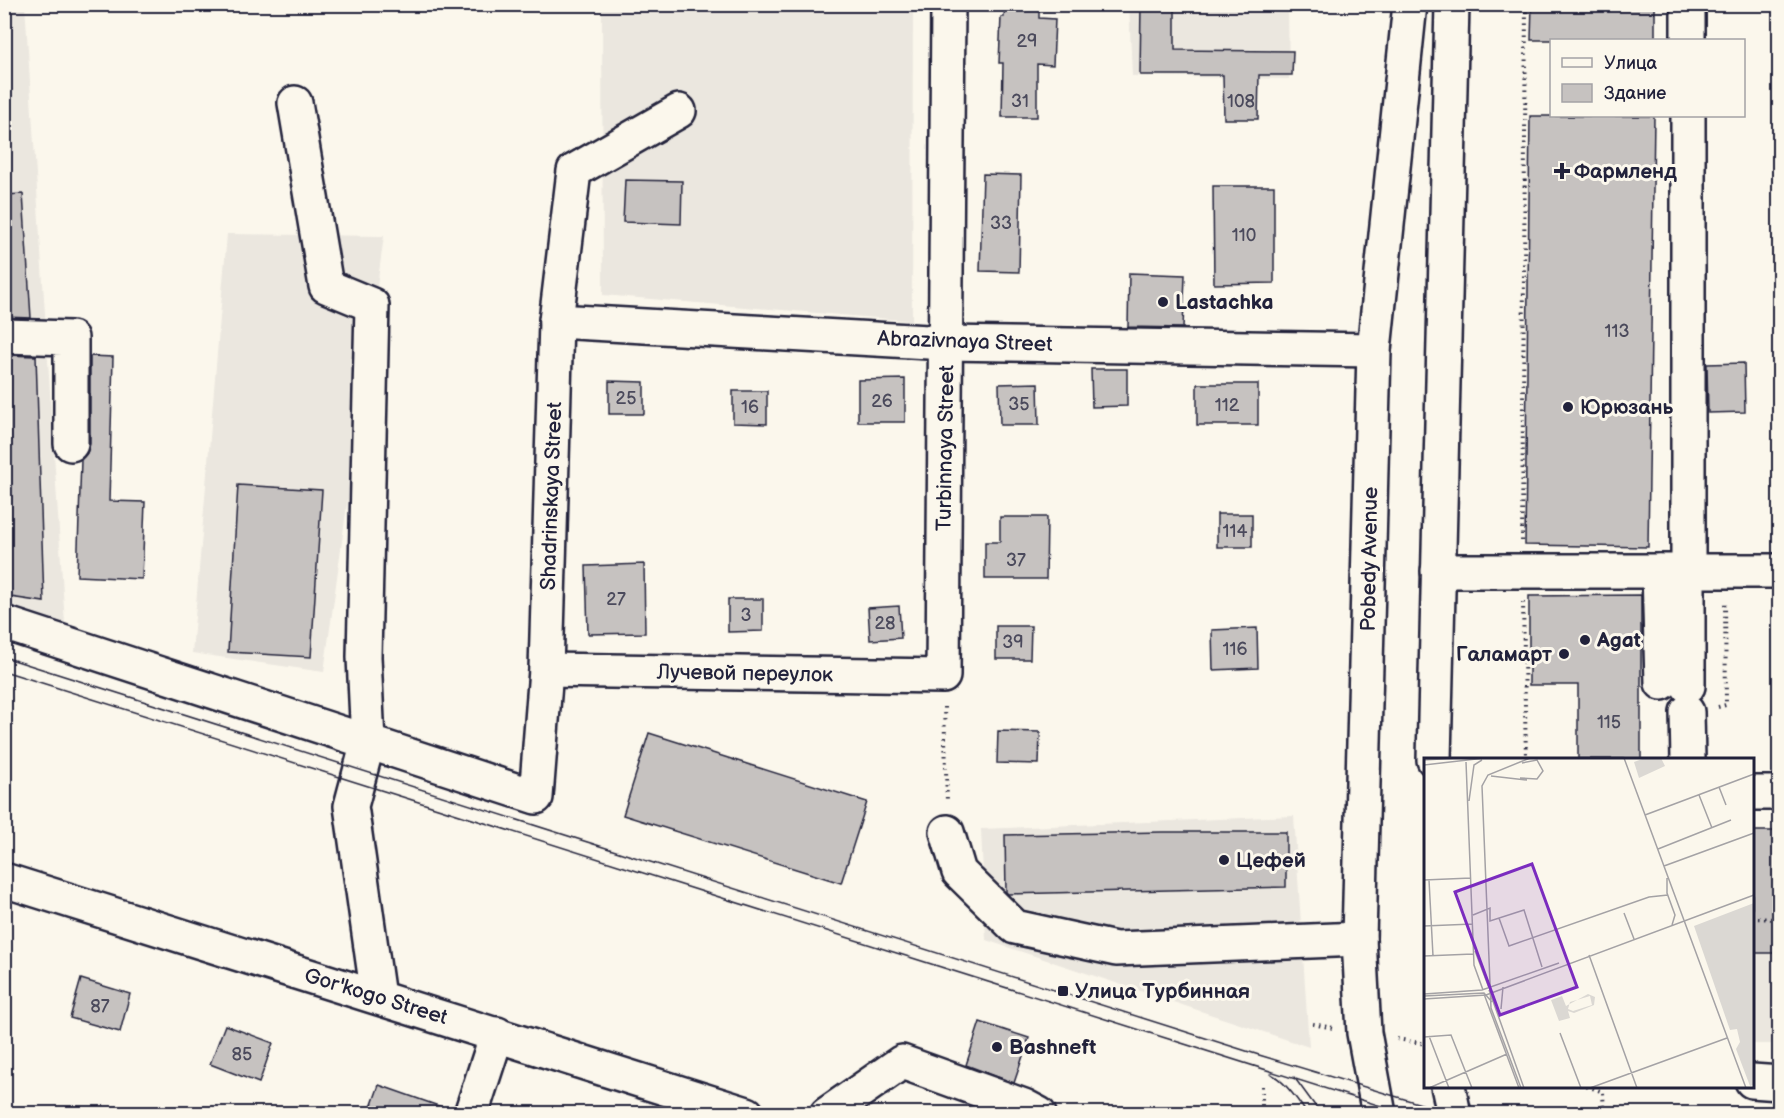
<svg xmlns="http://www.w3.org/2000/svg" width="1784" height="1118" viewBox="0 0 1784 1118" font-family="'Balsamiq Sans',sans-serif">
  <rect width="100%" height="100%" fill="#fbf7ec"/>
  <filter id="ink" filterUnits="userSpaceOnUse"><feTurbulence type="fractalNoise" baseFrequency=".0167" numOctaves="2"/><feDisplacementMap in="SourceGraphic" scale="12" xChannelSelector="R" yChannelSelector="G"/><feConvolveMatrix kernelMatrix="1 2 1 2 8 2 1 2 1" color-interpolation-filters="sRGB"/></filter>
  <g filter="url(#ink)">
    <g fill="#ebe7df">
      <polygon points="25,4 65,624 5,605 4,5"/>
      <polygon points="602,5 913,5 912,321 603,295"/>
      <polygon points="1129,5 1288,5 1289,79 1132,76"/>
      <polygon points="227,234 384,236 324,672 192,653"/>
      <polygon points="1294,816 1309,1047 986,940 981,829"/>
      <polygon points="1752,928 1779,928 1779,1044 1753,1044"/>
    </g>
    <g fill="#c6c2c0" stroke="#22223b" stroke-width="1.5">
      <polygon points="1005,4 1039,4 1039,18 1055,19 1053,65 1037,64 1037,117 1002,117 1003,63 999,63 1001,17 1004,17"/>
      <polygon points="1141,4 1175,4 1175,50 1293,51 1292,75 1259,75 1258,119 1224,119 1223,75 1140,75"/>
      <polygon points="1532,4 1655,4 1655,40 1531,40"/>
      <polygon points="1530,116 1654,116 1648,547 1525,545"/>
      <polygon points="983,174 1021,175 1019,272 980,271"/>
      <polygon points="625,180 682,181 681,224 623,222"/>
      <polygon points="1213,186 1274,186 1274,283 1214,284"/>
      <polygon points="23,194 31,318 4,317 4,195"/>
      <polygon points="1129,273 1185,275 1183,328 1128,327"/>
      <polygon points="4,355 36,356 44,602 4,596"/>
      <polygon points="90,356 113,357 109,501 145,502 142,579 77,576 81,460 87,453 90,444"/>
      <polygon points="1744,363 1745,412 1708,413 1707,364"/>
      <polygon points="1091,369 1127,369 1127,406 1092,407"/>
      <polygon points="905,379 905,422 858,422 858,380"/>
      <polygon points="609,381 644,382 644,414 609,414"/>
      <polygon points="1038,383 1039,425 1000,425 999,384"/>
      <rect x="1197" y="384" width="61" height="41"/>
      <polygon points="733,391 767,391 767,424 733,423"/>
      <polygon points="238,485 322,490 311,657 228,652"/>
      <rect x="1217" y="514" width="35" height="33"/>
      <polygon points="1000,517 1047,517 1046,579 985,579 985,542 1000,542"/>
      <polygon points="644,564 645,633 588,634 586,566"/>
      <polygon points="1641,595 1641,759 1578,759 1578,685 1529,685 1529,596"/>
      <polygon points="728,599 763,599 763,631 728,632"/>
      <polygon points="899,606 901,638 870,640 868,608"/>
      <polygon points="996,626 1031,626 1030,659 996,659"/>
      <polygon points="1257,628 1258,668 1213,670 1212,630"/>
      <polygon points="998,731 1040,732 1039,764 997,763"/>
      <polygon points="649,733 867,802 841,883 623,815"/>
      <rect x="1752" y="831" width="27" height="122"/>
      <polygon points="1162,832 1286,832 1286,887 1008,894 1006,892 1005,835"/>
      <polygon points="81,979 130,994 120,1032 70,1018"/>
      <polygon points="980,1022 1029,1038 1014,1083 966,1065"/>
      <polygon points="225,1025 273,1043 259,1083 210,1064"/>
      <polygon points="379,1085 450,1110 449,1113 369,1113"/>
    </g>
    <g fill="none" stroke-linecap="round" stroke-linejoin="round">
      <defs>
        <g id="minor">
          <polyline points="1688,40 1688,4"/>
          <polyline points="556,321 946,343 1374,350"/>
          <polyline points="4,336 71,338 71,444"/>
          <polyline points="1438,571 1780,571"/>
          <polyline points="1659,571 1662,683"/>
          <polyline points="4,623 368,742 364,657 372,305 326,286 295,103"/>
          <polyline points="546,670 943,676 948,4"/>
          <polyline points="1688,686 1688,116"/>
          <polyline points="1687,712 1688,760"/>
          <polyline points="1752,793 1780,793"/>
          <polyline points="947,832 959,872 1015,927 1116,949 1359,939"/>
          <polyline points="4,880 747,1114"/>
          <polyline points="378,997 351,806 368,742 536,797 546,670 556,321 574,171 679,111"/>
          <polyline points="471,1114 497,1034"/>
          <polyline points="827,1114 902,1062 1024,1106 1039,1114"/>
        </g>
        <g id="major">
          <polyline points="1434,760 1452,4"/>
          <polyline points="1752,1081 1780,1083"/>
          <polyline points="1448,1086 1454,1114"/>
          <polyline points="1379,1114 1364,1033 1359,939 1374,350 1410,4"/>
        </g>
      </defs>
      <use href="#minor" stroke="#22223b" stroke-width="38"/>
      <use href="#major" stroke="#22223b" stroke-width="38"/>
      <g stroke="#22223b" stroke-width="4" stroke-dasharray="1.5 4.5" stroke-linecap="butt">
        <polyline points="1522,541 1526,4"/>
        <polyline points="1523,602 1526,760"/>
        <polyline points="944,707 947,801"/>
        <polyline points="1718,707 1726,705 1725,601"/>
        <polyline points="1752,918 1780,919"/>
        <polyline points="1313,1024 1333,1028"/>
        <polyline points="1397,1039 1426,1044"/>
        <polyline points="1262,1086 1262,1114"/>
        <polyline points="1587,1086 1603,1092 1604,1114"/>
      </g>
      <use href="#minor" stroke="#fbf7ec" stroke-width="33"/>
      <use href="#major" stroke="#fbf7ec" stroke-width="33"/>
      <g stroke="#22223b" stroke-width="1.5">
        <polyline points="4,657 1259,1055 1454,1114"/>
        <polyline points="4,671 1406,1114"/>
        <path d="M1271 1074C1285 1081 1298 1100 1307 1114"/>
        <polyline points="1294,1077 1321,1114"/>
      </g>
    </g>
  </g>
  <g fill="#22223b" stroke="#fbf7ec" stroke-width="2">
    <path d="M1559 162h6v6h6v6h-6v6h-6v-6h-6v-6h6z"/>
    <circle cx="1163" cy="302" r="6"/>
    <circle cx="1568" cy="407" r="6"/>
    <circle cx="1585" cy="640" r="6"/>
    <circle cx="1564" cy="654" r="6"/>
    <circle cx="1224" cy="860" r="6"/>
    <rect x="1057" y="985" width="12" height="12" rx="3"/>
    <circle cx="997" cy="1047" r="6"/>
  </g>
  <g text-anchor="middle" stroke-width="6" stroke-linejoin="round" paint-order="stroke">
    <g font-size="18" fill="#4b4a5c">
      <text x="1027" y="47">29</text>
      <text x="1020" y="107">31</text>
      <text x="1241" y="107">108</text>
      <text x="1001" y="229">33</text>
      <text x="1244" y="241">110</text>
      <text x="1617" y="337">113</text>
      <text x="626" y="404">25</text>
      <text x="882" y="407">26</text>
      <text x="1019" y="410">35</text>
      <text x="1227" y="411">112</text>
      <text x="750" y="413">16</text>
      <text x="1235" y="537">114</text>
      <text x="1016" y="566">37</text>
      <text x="616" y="605">27</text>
      <text x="746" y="621">3</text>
      <text x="885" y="629">28</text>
      <text x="1013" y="648">39</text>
      <text x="1235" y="655">116</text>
      <text x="1609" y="728">115</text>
      <text x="100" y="1012">87</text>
      <text x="242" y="1060">85</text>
    </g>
    <g font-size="21" font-weight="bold" fill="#22223b" stroke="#fbf7ec" text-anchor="start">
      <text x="1574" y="178">Фармленд</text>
      <text x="1175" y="309">Lastachka</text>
      <text x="1580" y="414">Юрюзань</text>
      <text x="1597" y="647">Agat</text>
      <text x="1552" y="661" text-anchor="end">Галамарт</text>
      <text x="1236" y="867">Цефей</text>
      <text x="1075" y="998">Улица Турбинная</text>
      <text x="1009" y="1054">Bashneft</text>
    </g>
    <g font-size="21" fill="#22223b" stroke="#fbf7ec">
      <text transform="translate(965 341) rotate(2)" y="7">Abrazivnaya Street</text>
      <text transform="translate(945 448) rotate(-89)" y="7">Turbinnaya Street</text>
      <text transform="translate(551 496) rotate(-88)" y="7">Shadrinskaya Street</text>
      <text transform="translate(1369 559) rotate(-89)" y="7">Pobedy Avenue</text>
      <text transform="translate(745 673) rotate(1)" y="7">Лучевой переулок</text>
      <text transform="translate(376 996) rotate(17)" y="7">Gor'kogo Street</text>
    </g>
  </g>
  <g transform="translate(1424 758)">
    <rect width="330" height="330" fill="#fbf7ec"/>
    <path d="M221 0H237L241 8 215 20 210 4ZM330 145V327L326 328 312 291 316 284 313 271 306 272 270 168ZM164 236 171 239 170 247 150 255 144 253 146 260 135 263 127 242 138 238 142 248ZM166 238 168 247 149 253 144 251 146 244Z" fill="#dbd8d3" fill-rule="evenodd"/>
    <path fill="none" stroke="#a4a2a5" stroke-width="1.5" d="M200 0 322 330M0 2 34 0M42 4 50 207 59 232M0 7 61 0M67 18 103 22M96 20 113 21 119 13 113 2 98 5M295 29 302 47M275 37 288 70M45 43 50 7 58 2M221 57 330 16M234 91 307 62M240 108 330 75M243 120V135L251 157 248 167M0 122 47 120M5 122 9 198M200 155 210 181M49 157 66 150V163L100 152 118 209M75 160 85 188 225 139 244 137M0 168 49 166M51 193 65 230M165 197 213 330M0 198 49 196M65 232 100 330M0 236 58 232 135 205M60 236 95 330M0 238 60 235 68 244M0 241 62 237 330 137M77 251 79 229M136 275 157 330M5 278 25 330M0 279 27 277 48 330M5 330 83 296M97 330 67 250 58 28 64 17 106 0M166 330 303 280"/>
    <path fill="#7b2cbf" fill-opacity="0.15" stroke="#7b2cbf" stroke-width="3" d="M108 106 153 229 76 257 31 134Z"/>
    <rect width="330" height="330" fill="none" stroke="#22223b" stroke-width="3"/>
  </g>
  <rect width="1784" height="1118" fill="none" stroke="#fbf7ec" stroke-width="24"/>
  <rect x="12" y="12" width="1760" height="1094" fill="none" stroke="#22223b" stroke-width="2" filter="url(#ink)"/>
  <rect x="1550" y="39" width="195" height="78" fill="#fbf7ec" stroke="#a4a2a5" stroke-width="1.5"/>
  <rect x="1562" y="58" width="30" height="9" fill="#fbf7ec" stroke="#a4a2a5" stroke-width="1.5"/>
  <text x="1604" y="69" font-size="18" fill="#22223b">Улица</text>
  <rect x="1562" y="84" width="30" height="18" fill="#c6c2c0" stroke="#a4a2a5" stroke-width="1.5"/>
  <text x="1604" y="99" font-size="18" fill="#22223b">Здание</text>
</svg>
